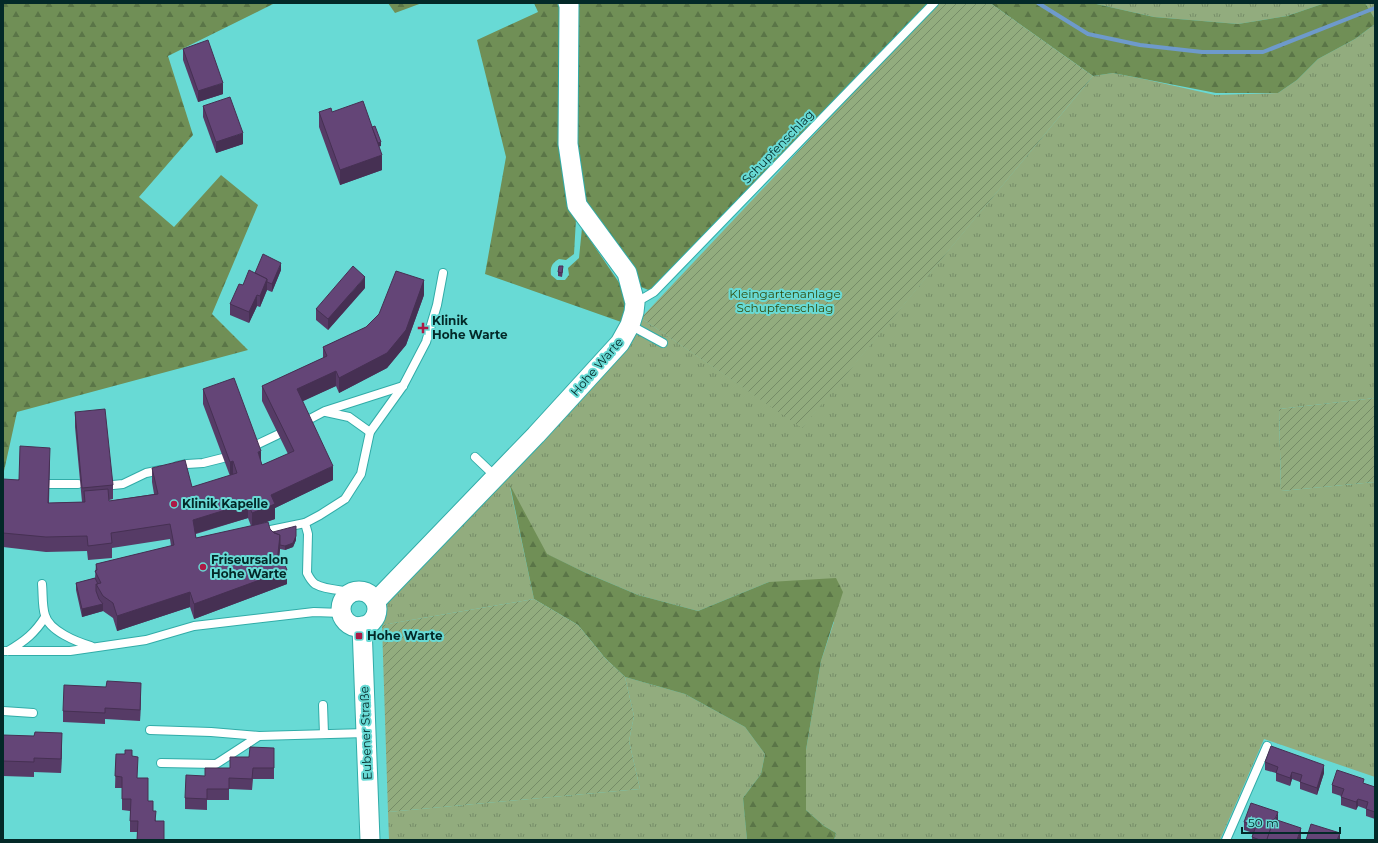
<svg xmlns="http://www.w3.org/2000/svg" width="1378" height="843" viewBox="0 0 1378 843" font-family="Montserrat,sans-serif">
  <defs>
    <pattern id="grass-tufts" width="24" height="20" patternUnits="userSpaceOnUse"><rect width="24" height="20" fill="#92ac7e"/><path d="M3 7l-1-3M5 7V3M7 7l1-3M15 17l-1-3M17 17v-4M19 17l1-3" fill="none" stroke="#758c67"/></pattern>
    <pattern id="forest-firs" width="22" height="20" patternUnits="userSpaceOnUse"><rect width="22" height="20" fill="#708f56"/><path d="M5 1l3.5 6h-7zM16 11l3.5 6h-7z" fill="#5a7547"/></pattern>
    <pattern id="garden-furrows" width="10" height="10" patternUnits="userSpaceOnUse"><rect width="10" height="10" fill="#92ac7e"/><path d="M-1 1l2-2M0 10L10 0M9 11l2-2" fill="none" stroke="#758c67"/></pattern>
  </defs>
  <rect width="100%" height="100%" fill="#68dad5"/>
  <g fill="url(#grass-tufts)">
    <polygon points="1092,3 1325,3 1287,16 1238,24 1154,17"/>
    <polygon points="1365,3 1375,3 1375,19"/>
    <polygon points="1375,24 1375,398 1279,409 1281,491 1375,482 1375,777 1264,739 1220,840 834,840 836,833 824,826 806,810 806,750 821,661 834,622 769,582 698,611 638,595 586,573 546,554 510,487 534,599 382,625 377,604 641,318 802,427 1093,76 1113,73 1148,80 1215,95 1278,93 1297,80 1318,59 1355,39"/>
    <polygon points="625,677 685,694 745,727 765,754 761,774 743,798 747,840 389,840 388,812 640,789 629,741 634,716"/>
  </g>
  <g fill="url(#forest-firs)">
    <polygon points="3,3 275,3 168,56 193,135 139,197 174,227 221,175 258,205 212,314 248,350 17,412 4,471"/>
    <polygon points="388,3 422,3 395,13"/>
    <path d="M534 3H558L561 8 576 219 574 254 566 260 559 259C552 263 550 267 551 275L557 280H565L569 275 568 268 579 258 582 228 620 284 629 304 624 323 485 274 506 157 477 40 538 12Z"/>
    <polygon points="577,3 928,3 651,291 641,287 583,203 574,143 579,6"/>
    <polygon points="990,3 1092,3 1154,17 1238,24 1287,16 1325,3 1365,3 1375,19 1375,24 1355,39 1318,59 1297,80 1278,93 1216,93 1113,73 1093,76"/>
    <polygon points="510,485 547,554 586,573 638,595 698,611 769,582 836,578 843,592 821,661 806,750 806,810 824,826 836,833 834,840 747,840 743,798 761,774 765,754 745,727 685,694 625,677 605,658 578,625 534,599"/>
  </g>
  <g fill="url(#garden-furrows)">
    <polygon points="938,3 990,3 1093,76 802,428 641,318"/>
    <polygon points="1375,398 1375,482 1281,491 1279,409"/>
    <polygon points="534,599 578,625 605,658 625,677 634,716 629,741 640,789 388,812 382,625"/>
  </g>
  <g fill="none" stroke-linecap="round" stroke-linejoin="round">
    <polyline stroke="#6e9acb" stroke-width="4" points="1038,3 1088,34 1140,45 1202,52 1263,52 1375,8"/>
    <defs>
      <g id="service">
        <polyline points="635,303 654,292 934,3"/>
        <polyline points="630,325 663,343"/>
        <polyline points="326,412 349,417 370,432"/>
        <polyline points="306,421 325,411 403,386"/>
        <polyline points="254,446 277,435"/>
        <polyline points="475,457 496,477"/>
        <polyline points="177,466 187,464 203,463 223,458"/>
        <polyline points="47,484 78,484"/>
        <polyline points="113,485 123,484 146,473 161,470"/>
        <polyline points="261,532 305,523"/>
        <path d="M42 584C43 594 42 606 45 615 49 631 77 642 91 646"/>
        <path d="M353 592C342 590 325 590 315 584 311 581 309 577 307 573L308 534 305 523 320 515 345 499 361 474 370 432 403 386 426 342 437 305 443 273"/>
        <polyline points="3,651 70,651 146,640 194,626 314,612 342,613"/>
        <path d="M8 651C25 641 35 633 45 617"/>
        <polyline points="323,705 324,734"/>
        <polyline points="3,711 33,713"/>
        <polyline points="150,730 211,732 259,736"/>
        <polyline points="161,763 216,764 259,736 366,733"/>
        <polyline points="1226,840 1267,746"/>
      </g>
      <g id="tertiary">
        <circle cx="359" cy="609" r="18"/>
        <polyline points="376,601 536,435 620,343 630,325 634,312 635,303 627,273 577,205 568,144 569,5 568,3"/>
        <polyline points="362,626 370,840"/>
      </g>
    </defs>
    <use href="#service" stroke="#31aca8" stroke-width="10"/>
    <use href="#tertiary" stroke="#31aca8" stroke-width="21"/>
    <use href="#service" stroke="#fff" stroke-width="8"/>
    <use href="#tertiary" stroke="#fff" stroke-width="19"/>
  </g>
  <g fill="#563b66" fill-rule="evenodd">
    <polygon points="183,49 223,94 198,102 183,60"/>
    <polygon points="203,106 243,144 216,153 203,117"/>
    <polygon points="319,112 332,112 372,127 381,146 379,146 382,170 340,185 319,127"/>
    <polygon points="281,270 272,292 267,290 260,307 257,306 249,323 230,315 230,304 243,285 255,273"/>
    <polygon points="563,270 562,277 558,276 558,272"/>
    <polygon points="365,288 328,330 316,320 316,309"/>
    <path d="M424 295 406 345 387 368 339 393 336 386 302 401 333 480 275 508V519L260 524 270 529 273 532 296 540 293 547 285 550 280 549 279 561 287 584 194 619 190 607 117 631 113 618 103 611 82 617 76 590V583L95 578 96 564 171 546 170 539 112 548V558L88 560 87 551 46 552 3 547V488L50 462 49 503 82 502 75 427V412L113 485V499L109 500V501L154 494 152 482V468L192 487 230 476 203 404V389L261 462 262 465 288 454 262 401V386L323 358V347L366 327ZM248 518 251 526 196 538V534Z"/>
    <polygon points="141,694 140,721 105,719 105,724 63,722 63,711"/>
    <polygon points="3,735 62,748 61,773 34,772 34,777 3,776"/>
    <polygon points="116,754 132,756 137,778 153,811 156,821 164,821 164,840 137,840 137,832 130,832 130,811 122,810 122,788 115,788"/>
    <polygon points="274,759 274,779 253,779 252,790 229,789 229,800 207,800 207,810 185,809 185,798 230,768"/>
    <polygon points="1265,762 1324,773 1317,795 1300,789 1300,782 1292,779 1290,786 1276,781 1276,773 1265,770"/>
    <polygon points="1364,784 1375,787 1375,819 1366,816 1366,809 1358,806 1356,810 1341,805 1341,796 1332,793 1332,785"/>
    <polygon points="1278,820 1301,839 1301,840 1252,840 1252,837 1253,833 1244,830 1244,822"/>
  </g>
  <g fill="#463053">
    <polygon points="223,83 223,94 198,102 198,91"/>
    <polygon points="243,133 243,144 216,153 216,142"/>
    <polygon points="381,142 381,146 375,148 375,144"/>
    <polygon points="382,155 382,170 340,185 340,170"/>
    <polygon points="281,263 281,270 272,292 272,284"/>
    <polygon points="365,277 365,288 328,330 328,319"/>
    <polygon points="267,279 267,290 260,307 260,296"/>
    <polygon points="424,280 424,295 406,345 387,368 339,393 339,378"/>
    <polygon points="257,295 257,306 249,323 249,312"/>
    <polygon points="336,371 336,386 297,404 297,389"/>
    <polygon points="261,451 261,465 258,452"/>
    <polygon points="233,461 233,476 230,477 230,462"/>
    <polygon points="333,466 333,480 275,508 275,519 252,527 252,513 271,495"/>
    <polygon points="248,503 248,518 193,534 193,520"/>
    <polygon points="280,535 280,549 277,573 287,570 287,584 194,619 194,604 277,562"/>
    <polygon points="296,536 296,540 293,547 285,550 285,546"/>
    <polygon points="190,592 190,607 117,631 117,616"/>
    <polygon points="103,604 103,611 82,617 82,609"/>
    <polygon points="141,683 141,694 140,721 140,710"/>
    <polygon points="62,733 62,748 61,773 61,759"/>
    <polygon points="1324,765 1324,773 1317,795 1317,788"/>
    <polygon points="1292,772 1292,779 1290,786 1290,778"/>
    <polygon points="1358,799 1358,806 1356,810 1356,802"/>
    <polygon points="1278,812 1278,820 1268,839"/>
    <polygon points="1301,828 1301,840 1297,840"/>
    <polygon points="1340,833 1340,840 1337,840"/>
  </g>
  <g fill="#644577" stroke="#463053">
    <polygon points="208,40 223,83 198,91 183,49"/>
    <polygon points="230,97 243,133 216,142 203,106"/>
    <polygon points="363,101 382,155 340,170 319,112 331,108 332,112"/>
    <polygon points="375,126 381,142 378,143 372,127"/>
    <polygon points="263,254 281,263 272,284 267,282 267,279 255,273"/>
    <polygon points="353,266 365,277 328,319 316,309"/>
    <polygon points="559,266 563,266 562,273 558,272"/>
    <polygon points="249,270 267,279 260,296 257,295 249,312 230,304 239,284 243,285"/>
    <polygon points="396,271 424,280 406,330 387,353 339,378 336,371 297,389 333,466 271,495 275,504 252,513 248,503 193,520 196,538 268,522 270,529 274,533 280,535 277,562 283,560 287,570 194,604 190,592 117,616 113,603 103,596 96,584 101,583 95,571 97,570 96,564 174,545 170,524 111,533 112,543 88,546 87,536 46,537 3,533 3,479 19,480 20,446 50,448 48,503 85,502 84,491 108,489 109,501 158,494 152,468 185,460 192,487 237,473 233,461 230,462 203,389 234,378 261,451 258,452 262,465 294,451 262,386 327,356 323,347 366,327 379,314"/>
    <polygon points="105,409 113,485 82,488 75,412"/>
    <polygon points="296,526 296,536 293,543 285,546 280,545 280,535 273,532"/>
    <polygon points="95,578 98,584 96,584 96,591 99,599 103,604 82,609 76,583"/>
    <polygon points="107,681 141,683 140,710 105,708 105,713 63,711 64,685 106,687"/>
    <polygon points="35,732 62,733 61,759 34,758 34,762 3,761 3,735 34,736"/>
    <polygon points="1271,746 1324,765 1317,788 1300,782 1302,775 1292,772 1290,778 1276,773 1278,767 1265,762"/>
    <polygon points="250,747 274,748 274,768 253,768 252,779 229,778 229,789 207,789 207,799 185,798 186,775 205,776 205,768 230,768 230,757 249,757"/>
    <polygon points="125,750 132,750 132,756 138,757 137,778 148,778 148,801 153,801 153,811 156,811 155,821 164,821 164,840 137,840 138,821 130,821 131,799 122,799 122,777 115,776 116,754 125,754"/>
    <polygon points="1337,770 1364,779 1363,783 1375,787 1375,812 1366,809 1368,802 1358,799 1356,802 1341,797 1344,789 1332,785"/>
    <polygon points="1251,803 1278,812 1275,819 1274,819 1267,840 1260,840 1252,837 1256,826 1244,822"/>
    <polygon points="1274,819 1301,828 1297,840 1270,840 1267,839"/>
    <polygon points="1311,824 1340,833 1337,840 1306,840"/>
  </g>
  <g fill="#ad1a45" stroke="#68dad5" stroke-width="1.5">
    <path d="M421 322h4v4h4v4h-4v4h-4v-4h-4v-4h4z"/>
    <circle cx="174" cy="504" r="4"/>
    <circle cx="203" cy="567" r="4"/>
    <rect x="355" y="632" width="8" height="8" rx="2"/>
  </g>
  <g text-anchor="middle" stroke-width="4" stroke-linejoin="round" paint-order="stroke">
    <g font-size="12" fill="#032928" stroke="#68dad5">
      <text transform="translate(778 147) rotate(-46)" y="4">Schupfenschlag</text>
      <text transform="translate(597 367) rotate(-49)" y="4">Hohe Warte</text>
      <text transform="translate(366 733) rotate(-92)" y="4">Eubener Straße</text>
    </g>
    <g font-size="12" fill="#304d0f" stroke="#68dad5">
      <text x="785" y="298">Kleingartenanlage<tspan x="785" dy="14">Schupfenschlag</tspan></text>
    </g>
    <g font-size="12" font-weight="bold" fill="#032928" stroke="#68dad5" text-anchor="start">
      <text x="432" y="325">Klinik<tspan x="432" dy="14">Hohe Warte</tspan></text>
      <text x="182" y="508">Klinik Kapelle</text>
      <text x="211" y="564">Friseursalon<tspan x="211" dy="14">Hohe Warte</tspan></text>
      <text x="367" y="640">Hohe Warte</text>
    </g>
  </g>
  <rect width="1378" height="843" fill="none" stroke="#032928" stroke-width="8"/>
  <path d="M1242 827v6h98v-6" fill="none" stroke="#032928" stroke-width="2"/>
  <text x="1248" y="827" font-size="12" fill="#032928" stroke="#68dad5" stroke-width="3" paint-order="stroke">50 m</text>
</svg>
